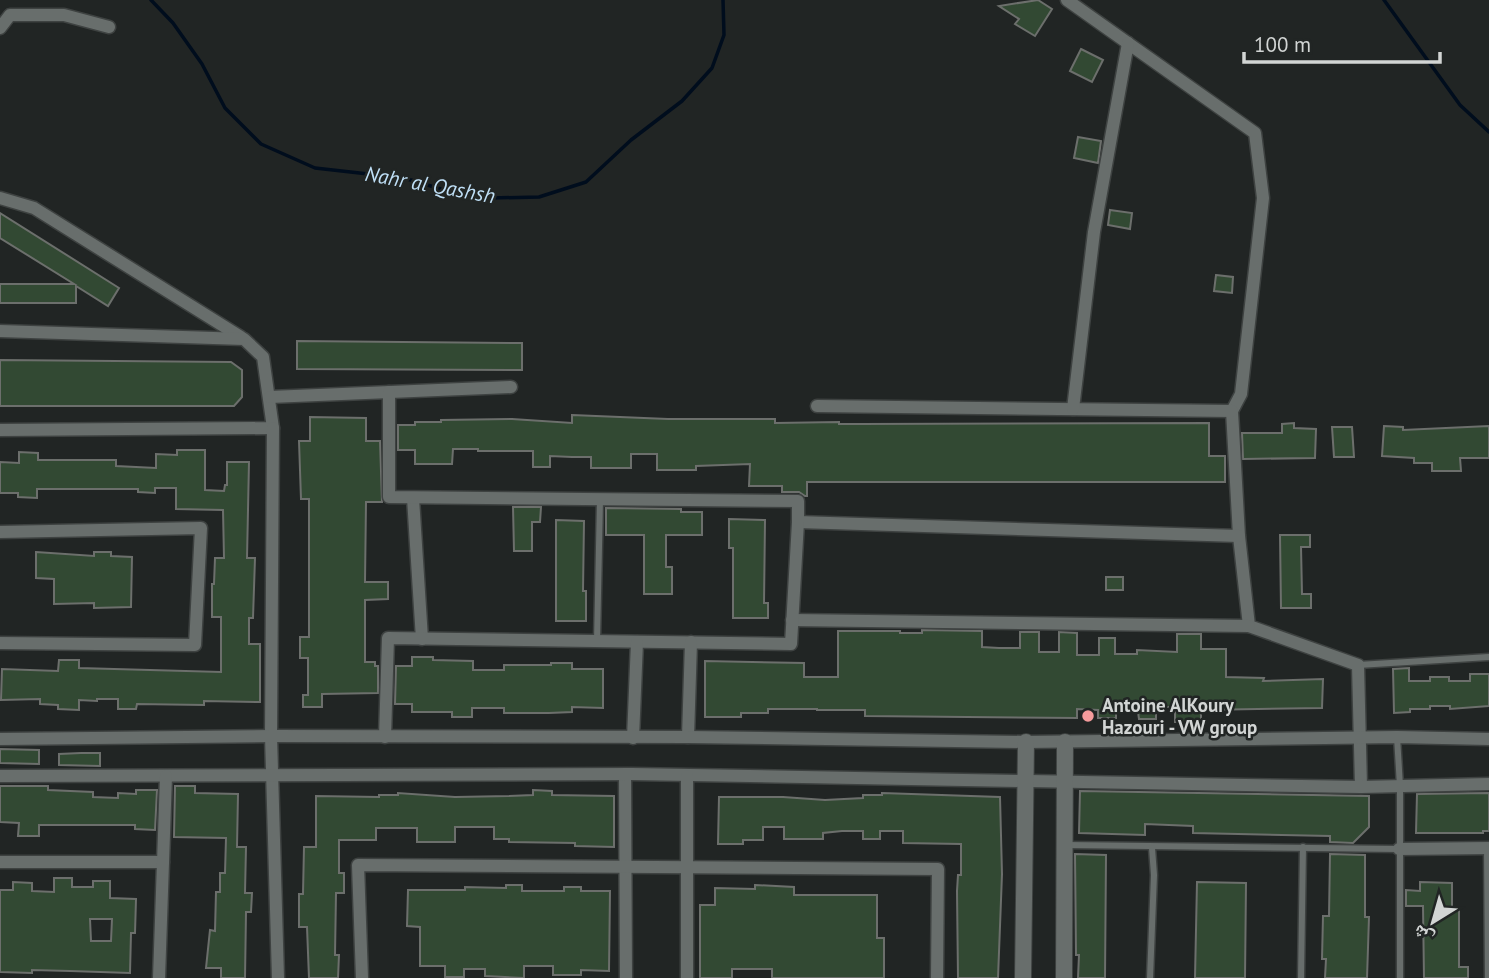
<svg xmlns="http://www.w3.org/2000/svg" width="1489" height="978" viewBox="0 0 1489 978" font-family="'PT Sans','Noto Naskh Arabic',sans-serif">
  <rect width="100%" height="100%" fill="#212524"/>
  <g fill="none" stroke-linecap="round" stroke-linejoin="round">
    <g stroke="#000d1d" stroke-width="3.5">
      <polyline points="151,0 173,23 202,64 225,108 261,144 315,168 404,178 451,192 491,198 539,197 586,182 631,140 682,101 712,68 724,35 723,0"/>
      <polyline points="1384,0 1460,105 1489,132"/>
    </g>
  </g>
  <g fill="#324933" stroke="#6c6f6c" stroke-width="2" fill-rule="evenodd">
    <polygon points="1038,0 1052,9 1035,36 1015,24 1019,19 999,6"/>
    <polygon points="1081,49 1103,60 1092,82 1070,71"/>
    <polygon points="1078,137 1101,141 1098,163 1074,158"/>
    <polygon points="1110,210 1132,213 1130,229 1108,225"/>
    <polygon points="0,213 119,288 108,306 76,286 76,303 0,303 0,284 74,284 0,238"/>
    <polygon points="1216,275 1233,277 1232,293 1214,291"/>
    <polygon points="297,341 522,343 522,370 297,369"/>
    <polygon points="0,360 231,362 242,370 242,397 234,406 0,406"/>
    <polygon points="572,415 668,419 775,419 775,423 839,422 839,424 860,424 1209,423 1209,456 1225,456 1225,482 807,482 807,496 805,496 799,492 782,492 782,486 749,486 750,464 696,466 696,470 657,470 657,454 631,454 631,468 591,468 591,457 572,457 550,456 550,467 533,467 533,451 478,451 478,449 453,449 452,464 415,464 415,450 398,450 398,425 415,425 415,422 441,422 441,420 512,419 572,423"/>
    <polygon points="310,417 366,418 366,441 380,441 382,502 366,502 365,582 388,582 388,599 365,600 365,662 375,662 375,666 378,666 378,693 322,694 322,707 303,707 303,695 308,695 308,658 300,658 300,637 309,637 309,499 301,499 299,441 310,441"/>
    <polygon points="1294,423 1294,428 1316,429 1315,458 1243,459 1242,433 1282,433 1282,424"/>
    <polygon points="1384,426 1403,427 1403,430 1489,426 1489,458 1460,458 1461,471 1432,471 1432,463 1414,463 1414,458 1382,456"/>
    <polygon points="1332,427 1352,427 1354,457 1334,457"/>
    <polygon points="177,450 205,450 205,490 224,491 225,485 227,485 227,462 249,462 247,558 255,558 253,618 249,618 249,644 260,644 260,702 204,701 204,705 137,704 136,709 118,709 118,699 97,699 97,701 79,700 79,710 58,709 58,705 40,704 40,699 1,700 2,669 58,671 59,660 79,660 79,668 221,672 221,617 212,617 212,584 214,584 215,558 224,558 223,510 176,509 176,488 155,488 155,493 138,492 138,489 37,489 37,498 18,497 18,493 0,493 0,462 19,463 19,452 38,453 38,460 116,460 116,466 156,468 156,454 177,455"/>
    <polygon points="513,507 541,507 540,522 532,522 532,551 514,551"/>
    <polygon points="606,508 681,509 681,512 702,512 702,535 666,535 666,567 672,567 672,594 644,594 644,535 606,535"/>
    <polygon points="729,519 765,520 764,603 768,603 768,618 733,618 733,548 729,548"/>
    <polygon points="556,520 584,521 583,591 586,591 586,621 556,621"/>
    <polygon points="1280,535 1310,535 1310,547 1301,547 1302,594 1311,594 1311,608 1281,608"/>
    <polygon points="36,552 94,556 94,552 111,552 111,556 132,557 131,607 94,608 94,603 54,604 54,579 36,578"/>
    <rect x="1106" y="577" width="17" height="13"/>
    <polygon points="922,630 982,631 982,647 999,648 1020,648 1020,632 1039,632 1039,652 1059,652 1059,632 1077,633 1077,655 1099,655 1099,638 1115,638 1115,654 1137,654 1137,650 1177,652 1177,634 1201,634 1201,649 1226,649 1226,677 1264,678 1263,681 1323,679 1322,708 1201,710 1201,722 1175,722 1175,707 1156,707 1156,719 1139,719 1138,712 1116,712 1116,718 1098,718 1098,710 1077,709 1077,718 865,716 865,710 817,710 817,709 768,709 768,713 741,713 741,717 705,717 705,661 804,663 804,677 838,677 838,631 900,631 900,633 922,633"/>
    <polygon points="412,657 433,657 433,660 473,661 473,670 504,670 504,665 551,665 551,663 572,663 572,669 603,669 603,708 572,707 572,712 549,713 504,713 504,708 472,708 472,717 452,717 452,712 412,712 412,704 395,704 396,666 412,666"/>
    <polygon points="1409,668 1409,681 1430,681 1430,677 1449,677 1449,681 1470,681 1470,674 1489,674 1489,706 1450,709 1450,706 1430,706 1430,709 1410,709 1410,712 1394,713 1393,669"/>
    <polygon points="0,749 39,750 39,764 0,763"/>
    <polygon points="81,753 100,753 100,766 59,765 59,754"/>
    <polygon points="0,786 48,786 48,790 93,792 93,797 118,798 118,793 136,794 136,790 157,790 155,830 135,829 135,825 39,825 39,836 18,836 19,823 0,822"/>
    <polygon points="175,786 195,786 195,793 238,794 237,847 246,847 245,893 252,893 251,912 246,912 245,978 221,978 221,968 206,968 210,930 215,931 216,892 220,892 220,873 225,873 226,838 174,837"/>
    <polygon points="533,790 552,791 552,795 614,796 614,847 575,846 575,843 509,842 509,839 494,839 494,827 455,827 455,842 417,842 417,828 376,828 376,840 339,840 339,873 344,873 344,893 336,893 335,955 339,955 338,978 309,978 307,927 299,927 299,894 303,894 304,847 316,847 316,796 379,797 379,795 398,795 398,793 455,797 509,796 533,795"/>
    <polygon points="1080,791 1369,796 1369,827 1353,843 1330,842 1330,836 1193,833 1193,826 1145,824 1145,835 1079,833"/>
    <polygon points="882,793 1000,797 1002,874 998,978 958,978 957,891 958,875 961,875 961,844 903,843 903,831 880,831 880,839 863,839 863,831 842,831 823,833 823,839 784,839 784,827 763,827 763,840 743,840 743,844 718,844 719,797 783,797 825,800 863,798 863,795 882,795"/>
    <polygon points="1489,793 1489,831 1483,831 1483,833 1416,833 1417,794"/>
    <polygon points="1075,854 1106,855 1105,978 1078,978 1079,955 1076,955"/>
    <polygon points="1330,854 1365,855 1365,917 1369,917 1367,978 1325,978 1326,959 1322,959 1323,916 1329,916"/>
    <path d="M54 878H72V887H93V881H110V898L136 899 135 933H131L130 973 70 971 32 970V973L0 972V890H13V882L32 883V891L54 892ZM90 919H112L111 941H91Z"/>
    <polygon points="1197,882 1246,883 1245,978 1195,978"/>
    <polygon points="1420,882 1452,883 1452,910 1459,910 1459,967 1468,967 1468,978 1424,978 1423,906 1406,906 1406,890 1420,891"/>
    <polygon points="506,885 522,885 522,891 564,891 564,887 581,887 581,891 610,891 609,971 581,970 581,975 553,975 553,966 524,966 524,978 485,976 485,969 464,969 464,977 445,977 445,966 420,966 420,927 407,926 408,890 465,890 465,887 506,888"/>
    <polygon points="755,885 794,887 794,895 877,895 877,938 884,938 884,978 772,978 772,969 732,969 732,978 700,978 700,905 715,905 715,888 755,889"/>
  </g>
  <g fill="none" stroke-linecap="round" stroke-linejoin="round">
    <defs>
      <g id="service">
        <polyline points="597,641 600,500"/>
        <polyline points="1358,665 1489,657"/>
        <polyline points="1397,737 1400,786 1400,978"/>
        <polyline points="1066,845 1399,849"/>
        <polyline points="1487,848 1488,978"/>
        <polyline points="1150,978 1154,875 1152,848"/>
        <polyline points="1301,978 1303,847"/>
      </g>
      <g id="minor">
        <polyline points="1067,0 1255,133 1263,198 1241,394 1232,411 1239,536 1249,626 1358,665 1361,787"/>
        <polyline points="0,28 10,15 64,15 109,27"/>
        <polyline points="0,198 34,208 241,337"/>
        <polyline points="0,331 244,339 263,357 273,428 0,430"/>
        <polyline points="270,397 511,387"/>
        <polyline points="817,406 1232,411"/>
        <polyline points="1073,409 1094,232 1128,43"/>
        <polyline points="273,428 271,736 278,978"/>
        <polyline points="413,498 422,639"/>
        <polyline points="798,522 1239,536"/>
        <polyline points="0,532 201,528 195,645 0,643"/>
        <polyline points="792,620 1249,626"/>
        <polyline points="385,737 388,638 791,644 798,522 798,501 389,497 389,392"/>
        <polyline points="688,737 691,642"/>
        <polyline points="633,738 637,642"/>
        <polyline points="0,739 271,736 688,737 1026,742 1397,737 1489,739"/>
        <polyline points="625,775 626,978"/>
        <polyline points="0,776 632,774 1361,787 1489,784"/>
        <polyline points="1399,849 1489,848"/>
        <polyline points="0,862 163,862"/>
        <polyline points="159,978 166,776"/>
        <polyline points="362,978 358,865 938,869 937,978"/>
        <polyline points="687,978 687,776"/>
      </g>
      <g id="tertiary">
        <polyline points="1023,978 1026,742"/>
        <polyline points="1064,978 1065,742"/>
      </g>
    </defs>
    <use href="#service" stroke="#3e4241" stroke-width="9"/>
    <use href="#minor" stroke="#3e4241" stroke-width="15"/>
    <use href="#tertiary" stroke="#3e4241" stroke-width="18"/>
    <use href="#service" stroke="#686e6c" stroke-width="6"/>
    <use href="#minor" stroke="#686e6c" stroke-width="12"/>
    <use href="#tertiary" stroke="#686e6c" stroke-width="16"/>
  </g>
  <circle fill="#f59b9c" stroke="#212524" stroke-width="2.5" cx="1088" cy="716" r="7"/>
  <g text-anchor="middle" stroke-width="5" stroke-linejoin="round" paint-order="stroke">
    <g font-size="19" font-weight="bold" fill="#d2d5d4" stroke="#212524" text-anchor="start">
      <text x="1102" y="712">Antoine AlKoury<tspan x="1102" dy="22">Hazouri - VW group</tspan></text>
    </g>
    <g font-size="21" font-style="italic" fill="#bfdff6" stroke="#212524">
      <text transform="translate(430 185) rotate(10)" y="7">Nahr al Qashsh</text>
    </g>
  </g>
  <g transform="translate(1433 922) rotate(217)" stroke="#212524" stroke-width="5" paint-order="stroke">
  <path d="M0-5L12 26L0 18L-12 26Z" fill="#d2d5d4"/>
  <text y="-10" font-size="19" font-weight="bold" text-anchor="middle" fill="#d2d5d4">ش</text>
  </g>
  <path d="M1244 52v10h196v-10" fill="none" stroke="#d2d5d4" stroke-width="3.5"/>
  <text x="1254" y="52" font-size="21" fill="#d2d5d4" stroke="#212524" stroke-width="5" paint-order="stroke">100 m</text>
</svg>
